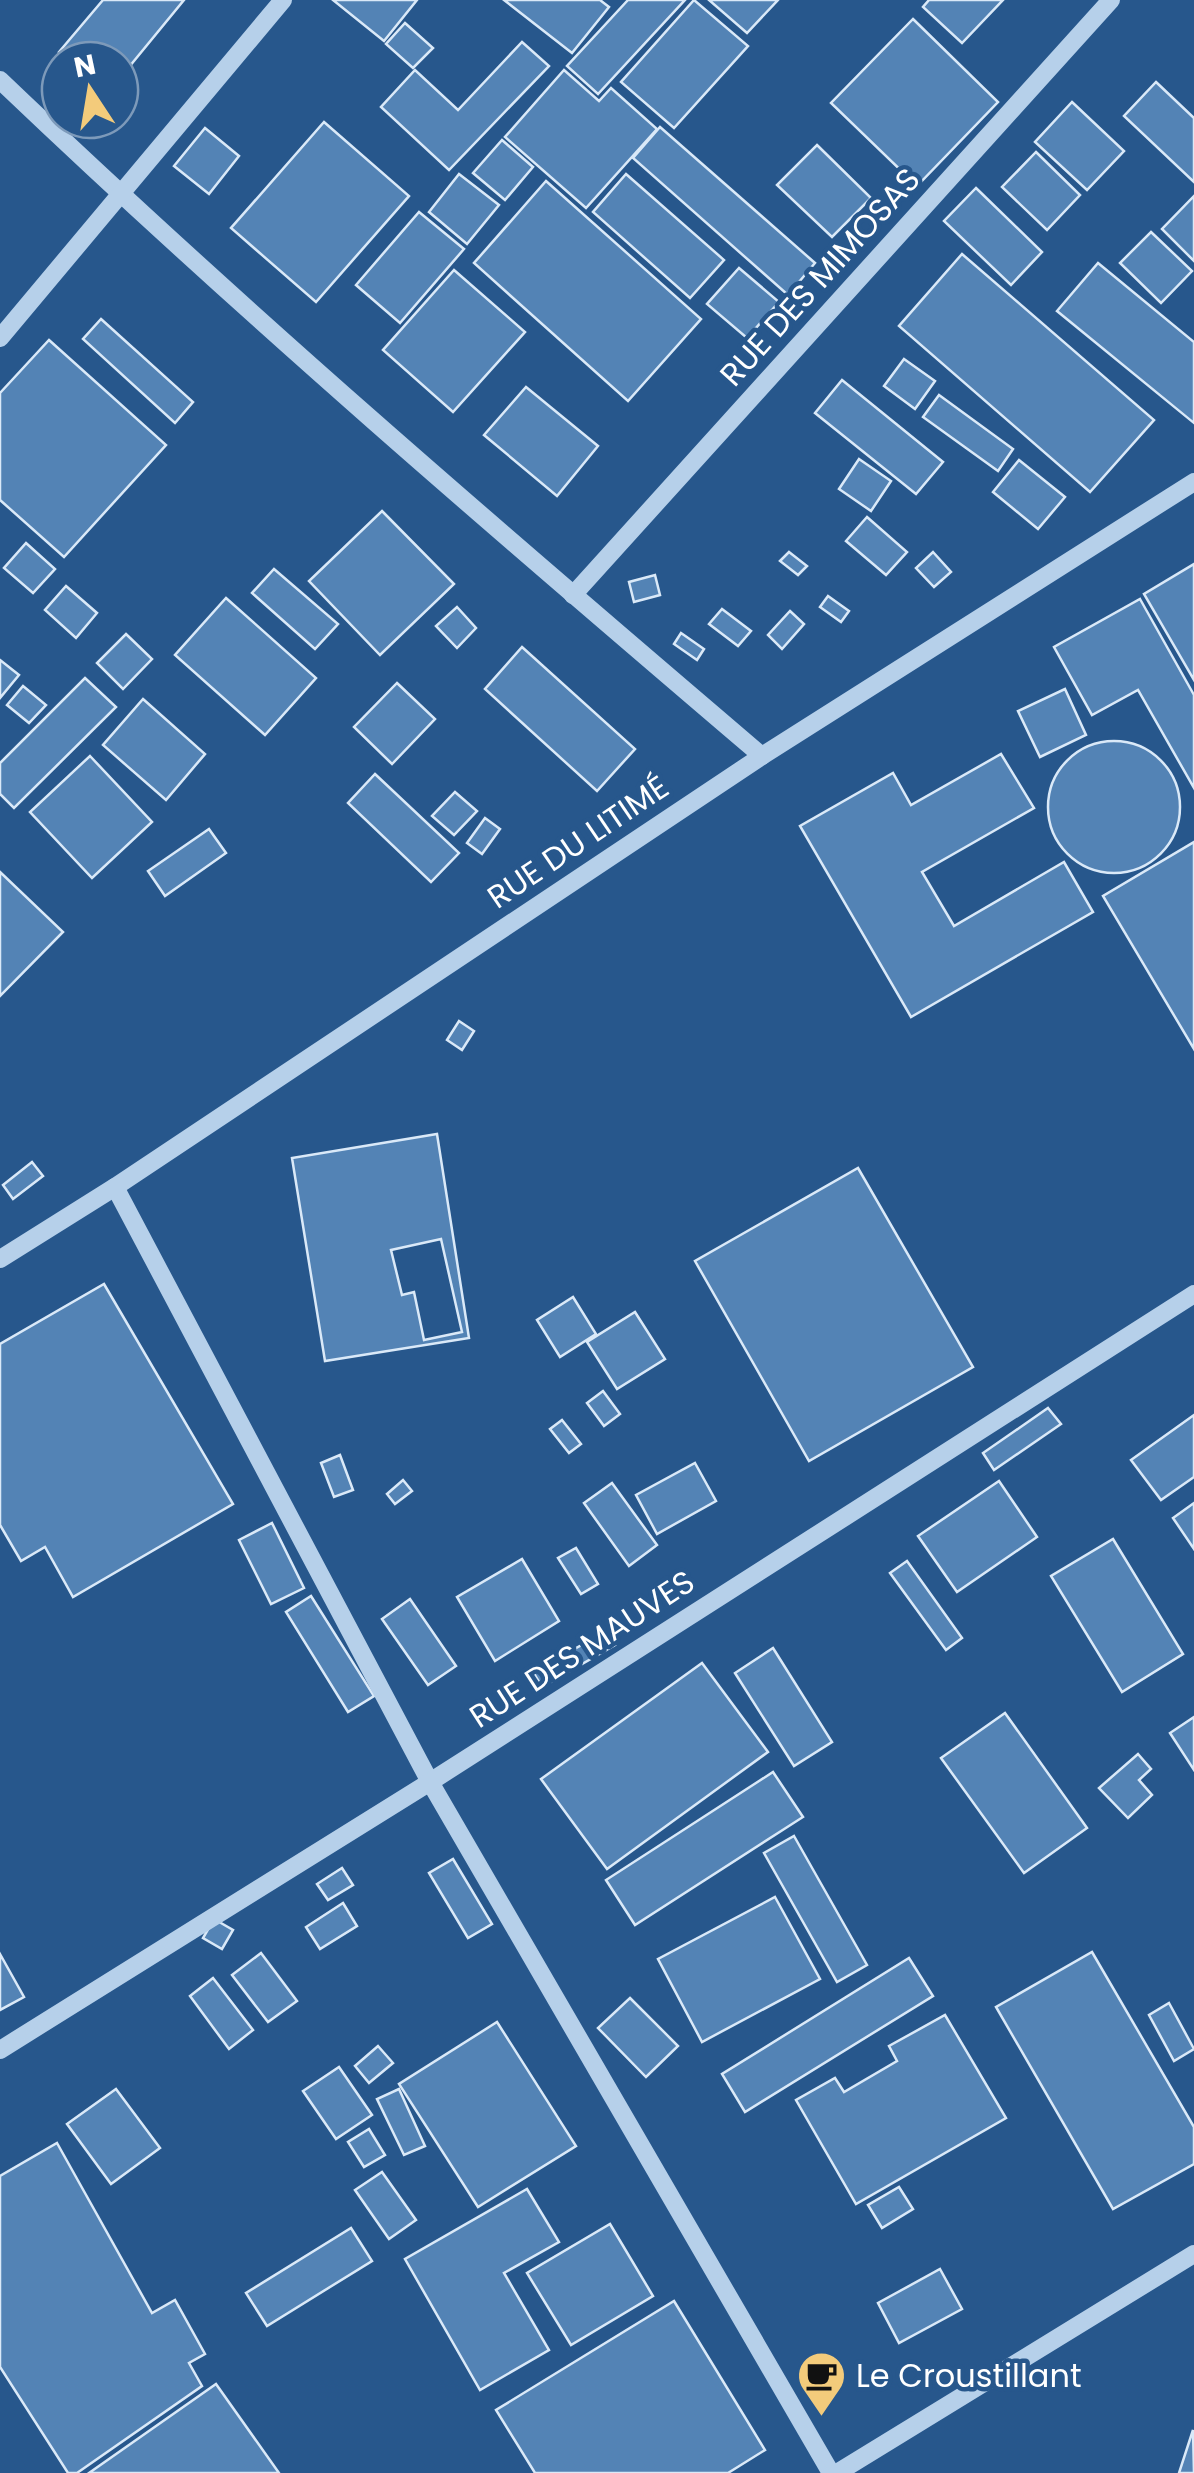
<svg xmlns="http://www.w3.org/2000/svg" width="1194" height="2473" viewBox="0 0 1194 2473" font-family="Poppins,sans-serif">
  <rect width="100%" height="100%" fill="#27578c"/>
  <g fill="#5383b5" stroke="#dae9f8" stroke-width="2.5" fill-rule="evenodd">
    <polygon points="103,0 184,0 120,78 120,60 69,60 59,52"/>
    <polygon points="333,0 417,0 384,41"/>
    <polygon points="504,0 600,0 609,7 572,53"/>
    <polygon points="628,0 685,0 598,94 567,66"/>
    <polygon points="694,0 748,46 674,128 621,82"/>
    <polygon points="709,0 778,0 747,33"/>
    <polygon points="929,0 1003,0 962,43 923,7"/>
    <polygon points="913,19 998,102 917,186 831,103"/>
    <polygon points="405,23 433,48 413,68 386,44"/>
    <polygon points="522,42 549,66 449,170 381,107 415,70 458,110"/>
    <polygon points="564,70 599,101 611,88 657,129 586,208 505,137"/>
    <polygon points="1156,82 1194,118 1194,182 1124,116"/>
    <polygon points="1072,102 1124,151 1087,190 1035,142"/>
    <polygon points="324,122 409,196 316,302 231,228"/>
    <polygon points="660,127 815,263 788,295 633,158"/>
    <polygon points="205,128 239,156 209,194 174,166"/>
    <polygon points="502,140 533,167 505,200 473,173"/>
    <polygon points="817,145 871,198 832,237 777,185"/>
    <polygon points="1036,152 1080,195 1047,230 1002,187"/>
    <polygon points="459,174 499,205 467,244 429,212"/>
    <polygon points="626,174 724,260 690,298 593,212"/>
    <polygon points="546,181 701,319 628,401 474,263"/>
    <polygon points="976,188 1042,252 1011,285 944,221"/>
    <polygon points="1194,196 1194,261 1162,229"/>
    <polygon points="419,212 464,249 400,323 356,285"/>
    <polygon points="1151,232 1192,271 1161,303 1120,263"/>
    <polygon points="962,254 1154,420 1090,492 899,326"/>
    <polygon points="1098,263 1194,342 1194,423 1057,311"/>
    <polygon points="739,268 779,302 747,338 707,304"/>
    <polygon points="454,270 525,332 453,412 383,350"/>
    <polygon points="101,319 193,402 175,423 83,339"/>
    <polygon points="49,340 166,445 64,557 0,500 0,393"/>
    <polygon points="904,359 935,381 915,409 884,386"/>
    <polygon points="842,380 943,462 916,494 815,413"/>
    <polygon points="526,387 598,446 557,496 484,435"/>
    <polygon points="939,395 1013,449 998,471 923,417"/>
    <polygon points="859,459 891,481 871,511 839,489"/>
    <polygon points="1019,460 1065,497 1038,529 993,492"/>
    <polygon points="382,511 454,584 380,655 309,581"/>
    <polygon points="867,517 907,552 886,575 846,541"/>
    <polygon points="26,543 55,569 33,593 4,568"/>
    <polygon points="789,552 807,566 798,575 780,561"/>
    <polygon points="933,552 951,572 934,587 916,568"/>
    <polygon points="1194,564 1194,680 1144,594"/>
    <polygon points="274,569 338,624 315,649 252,593"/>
    <polygon points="655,575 660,595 634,602 629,582"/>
    <polygon points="66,586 97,613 76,638 45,610"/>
    <polygon points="828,596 849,611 841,622 820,607"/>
    <polygon points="226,598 316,678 265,735 175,655"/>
    <polygon points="1140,599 1194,695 1194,788 1138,690 1092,715 1054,647"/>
    <polygon points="457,607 476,628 457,648 436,626"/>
    <polygon points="722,609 751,631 738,646 709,624"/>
    <polygon points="790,611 804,624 782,649 768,635"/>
    <polygon points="681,633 704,649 697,660 674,644"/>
    <polygon points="126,634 152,659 123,689 97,663"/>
    <polygon points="522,647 635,749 597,791 485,689"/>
    <polygon points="0,660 19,675 0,698"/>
    <polygon points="85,678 116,707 14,808 0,794 0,763"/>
    <polygon points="397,683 435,719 392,764 354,727"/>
    <polygon points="23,686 46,705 29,723 7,705"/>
    <polygon points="1065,689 1086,735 1040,757 1018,711"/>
    <polygon points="143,699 205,754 166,800 103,745"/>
    <circle cx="1114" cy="807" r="66"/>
    <polygon points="1001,754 1034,808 922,872 954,926 1064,862 1093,912 911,1017 800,826 893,773 911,805"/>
    <polygon points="90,756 152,822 92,878 30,812"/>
    <polygon points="375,774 459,853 431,882 348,803"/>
    <polygon points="455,792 477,811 454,835 432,816"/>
    <polygon points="485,818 500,829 482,854 467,843"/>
    <polygon points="209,829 226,853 165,896 148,871"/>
    <polygon points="1194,842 1194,1049 1103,896"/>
    <polygon points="0,872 63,932 0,996"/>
    <polygon points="459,1021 474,1031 462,1050 447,1040"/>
    <path d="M437 1134 469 1338 325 1361 292 1158ZM441 1239 462 1332 424 1340 414 1292 402 1295 391 1250Z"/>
    <polygon points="32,1162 43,1176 13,1199 3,1185"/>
    <polygon points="858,1168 973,1367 809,1461 695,1261"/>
    <polygon points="104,1284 233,1504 73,1597 45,1547 21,1561 0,1525 0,1344"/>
    <polygon points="573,1297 596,1334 560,1357 537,1320"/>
    <polygon points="635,1312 665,1359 617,1389 587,1342"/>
    <polygon points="603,1391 620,1414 604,1426 587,1403"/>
    <polygon points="1048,1408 1061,1424 994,1470 983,1453"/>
    <polygon points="1194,1415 1194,1477 1161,1500 1131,1460"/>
    <polygon points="562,1420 581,1444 569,1453 550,1429"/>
    <polygon points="340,1455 353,1490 334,1497 321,1463"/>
    <polygon points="695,1463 716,1501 657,1534 636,1495"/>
    <polygon points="403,1480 412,1491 395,1504 387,1494"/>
    <polygon points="999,1481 1037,1537 957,1592 918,1536"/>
    <polygon points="612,1483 657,1545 629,1566 584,1503"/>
    <polygon points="1194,1503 1194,1549 1173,1518"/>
    <polygon points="272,1523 304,1588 271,1604 239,1540"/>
    <polygon points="1113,1539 1183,1654 1122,1692 1051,1576"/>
    <polygon points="576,1548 598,1584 581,1594 558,1558"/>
    <polygon points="522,1559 559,1621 495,1661 457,1597"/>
    <polygon points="907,1561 962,1638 946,1650 890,1573"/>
    <polygon points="311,1596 374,1696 348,1712 286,1612"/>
    <polygon points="410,1599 456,1666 428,1685 382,1619"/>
    <polygon points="607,1631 615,1645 542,1687 533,1672"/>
    <polygon points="773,1648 832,1742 794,1766 735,1673"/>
    <polygon points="702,1663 768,1752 607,1869 541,1779"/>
    <polygon points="1005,1713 1087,1828 1024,1873 941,1758"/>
    <polygon points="1194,1717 1194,1770 1170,1733"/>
    <polygon points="1138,1754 1151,1769 1139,1780 1152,1795 1128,1818 1099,1788"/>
    <polygon points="773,1772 803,1817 635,1925 606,1880"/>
    <polygon points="794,1836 867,1965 837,1982 764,1853"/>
    <polygon points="453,1859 492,1924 468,1938 429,1873"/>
    <polygon points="342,1868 353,1885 328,1900 317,1884"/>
    <polygon points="775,1897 820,1979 702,2042 658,1959"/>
    <polygon points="343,1903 357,1926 320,1949 306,1927"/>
    <polygon points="214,1919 233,1930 222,1949 203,1938"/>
    <polygon points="1092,1952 1194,2127 1194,2164 1113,2209 996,2007"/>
    <polygon points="261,1953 297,2001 268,2022 232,1975"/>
    <polygon points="0,1954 24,1997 0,2010"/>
    <polygon points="909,1958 933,1996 745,2112 722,2074"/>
    <polygon points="213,1978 253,2030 229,2049 190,1996"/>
    <polygon points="630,1998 678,2046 646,2077 598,2028"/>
    <polygon points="1169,2003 1194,2049 1174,2061 1149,2015"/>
    <polygon points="945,2015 1006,2118 856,2204 796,2100 835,2078 844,2092 897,2061 889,2046"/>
    <polygon points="497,2022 576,2146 478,2207 399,2084"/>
    <polygon points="378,2046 393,2063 369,2083 355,2066"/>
    <polygon points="339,2067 372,2115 336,2139 303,2091"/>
    <polygon points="116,2089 160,2148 111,2184 67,2124"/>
    <polygon points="399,2089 425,2146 404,2155 377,2099"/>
    <polygon points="369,2129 385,2155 364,2167 348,2142"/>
    <polygon points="57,2143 152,2313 175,2300 205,2354 189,2363 202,2386 77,2473 68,2473 0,2367 0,2176"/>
    <polygon points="382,2172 416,2220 389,2239 355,2190"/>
    <polygon points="899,2187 913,2209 882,2228 868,2205"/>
    <polygon points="527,2189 559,2242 504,2273 549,2350 480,2390 405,2259"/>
    <polygon points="610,2224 653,2296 571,2345 527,2273"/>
    <polygon points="351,2228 372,2261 267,2326 246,2293"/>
    <polygon points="940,2269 962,2309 899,2343 878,2303"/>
    <polygon points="674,2301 765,2450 728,2473 535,2473 496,2410"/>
    <polygon points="216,2384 279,2473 89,2473"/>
    <polygon points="1193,2430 1194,2473 1179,2473"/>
  </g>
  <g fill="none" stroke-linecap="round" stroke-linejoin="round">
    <g stroke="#b6d0ea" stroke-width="18">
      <path d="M0 80C245 314 504 536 762 756"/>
      <polyline points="0,338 283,0"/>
      <polyline points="573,595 1111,0"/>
      <polyline points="115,1187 430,1782 831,2473"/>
      <polyline points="0,1259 115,1187 762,756 1194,482"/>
      <polyline points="0,2050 430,1782 1194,1294"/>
      <polyline points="837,2473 1194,2254"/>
    </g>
  </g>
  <defs>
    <symbol id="cafe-pin" viewBox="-11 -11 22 30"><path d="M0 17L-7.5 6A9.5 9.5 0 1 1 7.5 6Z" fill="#f3cb7b" stroke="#27578c"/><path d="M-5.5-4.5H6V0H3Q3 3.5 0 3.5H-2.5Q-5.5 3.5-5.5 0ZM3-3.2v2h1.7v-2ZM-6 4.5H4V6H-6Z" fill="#111"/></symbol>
  </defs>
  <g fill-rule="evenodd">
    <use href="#cafe-pin" x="794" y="2348" width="55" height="75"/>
  </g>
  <g text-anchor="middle" stroke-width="9" stroke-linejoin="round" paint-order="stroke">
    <g font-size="32" fill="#fff" stroke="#27578c">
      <text transform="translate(820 277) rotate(-48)" y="11">RUE DES MIMOSAS</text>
      <text transform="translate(578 842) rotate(-34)" y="11">RUE DU LITIMÉ</text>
      <text transform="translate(582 1649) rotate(-33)" y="11">RUE DES MAUVES</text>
    </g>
    <g font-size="32" fill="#fff" stroke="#27578c" text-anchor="start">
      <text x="856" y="2387">Le Croustillant</text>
    </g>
  </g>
  <g transform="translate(90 90) rotate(348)"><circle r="48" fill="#27578c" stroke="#7d9aba" stroke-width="2.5"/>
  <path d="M0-8L18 38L0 25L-18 38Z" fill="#f3cb7b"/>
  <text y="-15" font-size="28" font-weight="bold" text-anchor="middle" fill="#ffffff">N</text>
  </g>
</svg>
